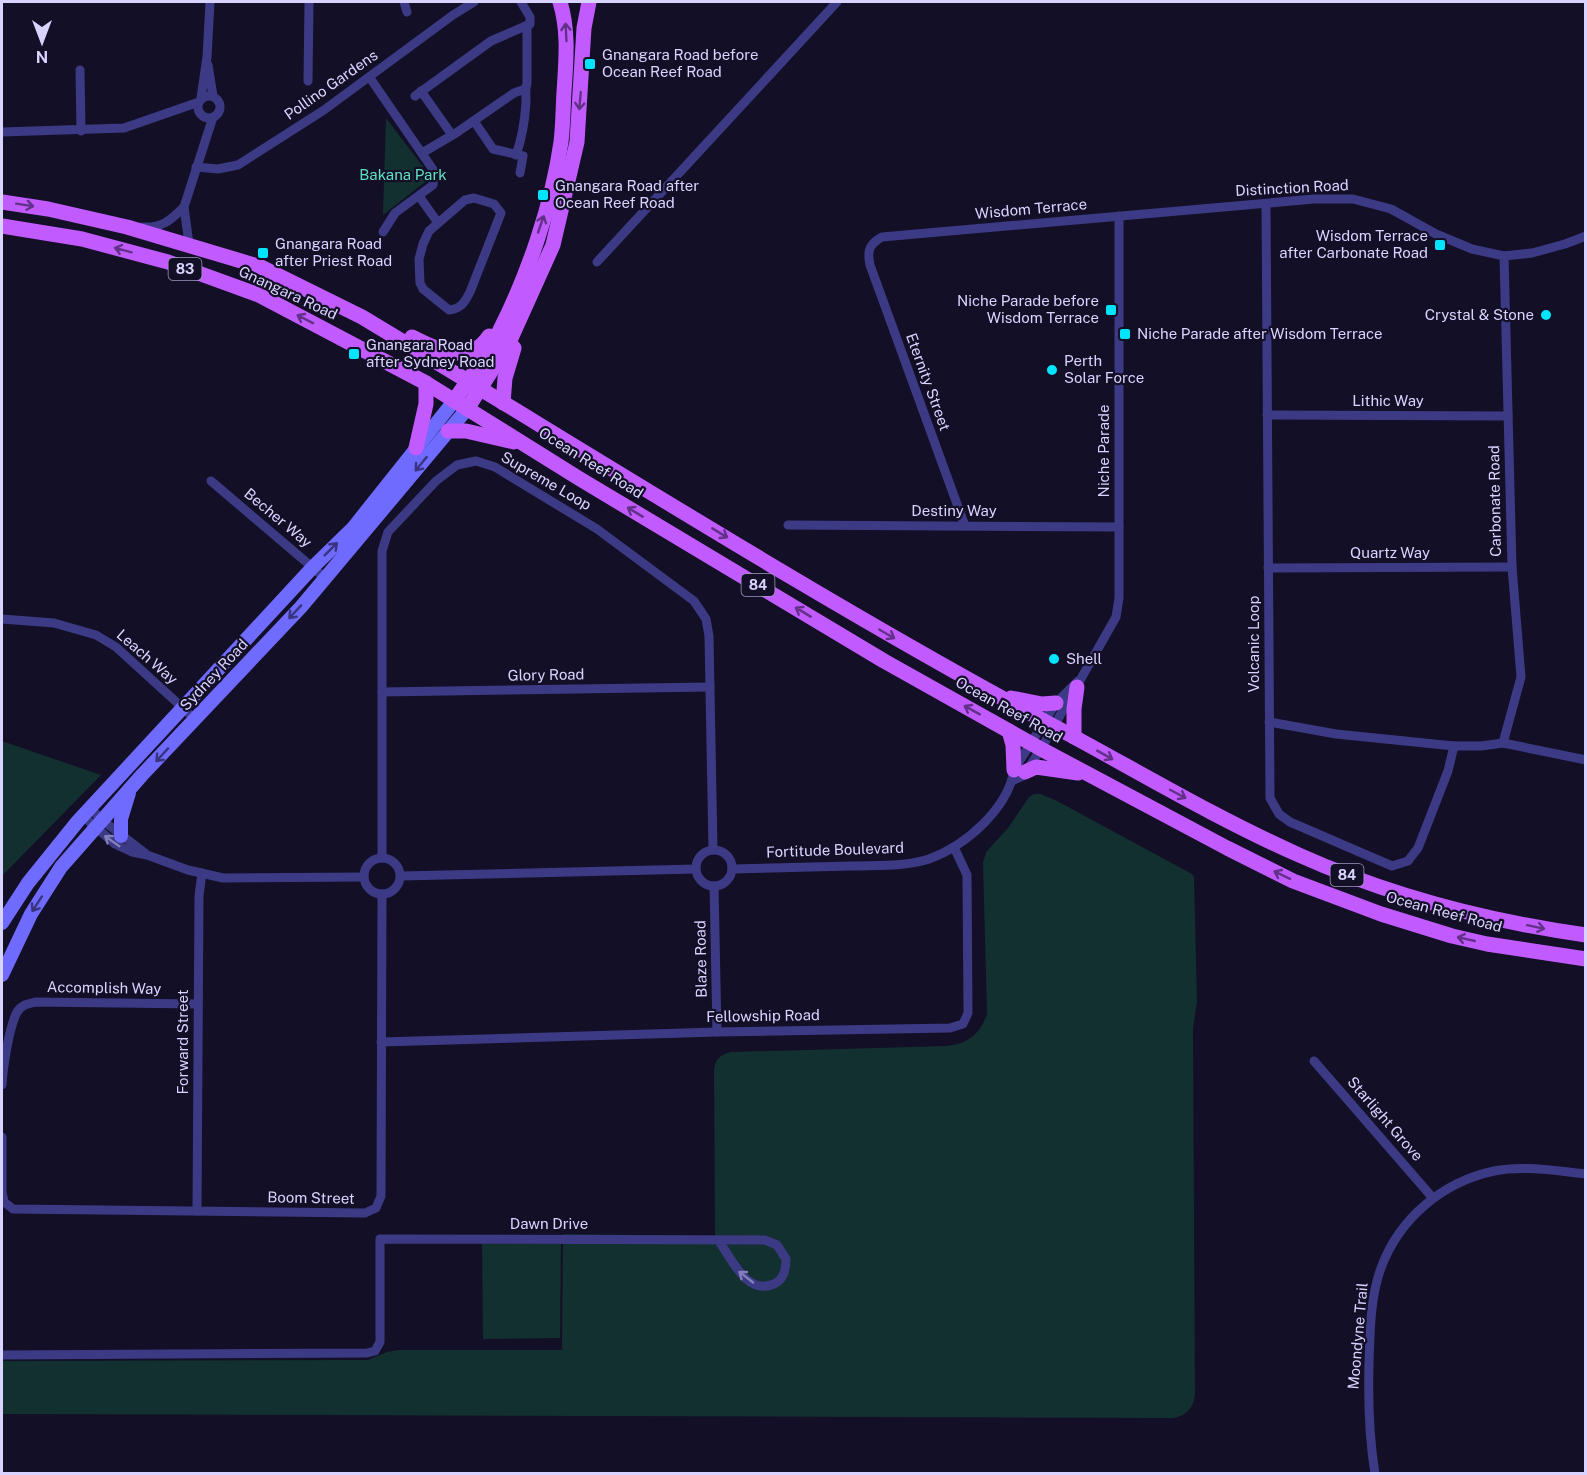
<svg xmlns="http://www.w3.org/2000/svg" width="1587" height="1475" viewBox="0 0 1587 1475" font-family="'Public Sans',sans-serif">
  <rect width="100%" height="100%" fill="#130f26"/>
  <g fill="#12302f">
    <polygon points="386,118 424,168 425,182 383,215"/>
    <polygon points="2,741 101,775 2,876"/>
    <path d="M1034 794H1041L1059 802 1192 874 1194 877 1197 1001 1193 1029 1195 1395C1193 1409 1186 1416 1173 1418L2 1414V1361L368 1360 387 1352 398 1350H562L563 1234 715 1236 714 1070C715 1059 720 1055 731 1052L946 1046C967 1044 980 1035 987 1014L983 863 986 852 1008 828 1029 797Z"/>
    <polygon points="482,1244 561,1244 560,1338 483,1339"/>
  </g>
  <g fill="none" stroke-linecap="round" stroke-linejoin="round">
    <g stroke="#3d3a85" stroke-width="9">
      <polyline points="404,2 407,12"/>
      <polyline points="208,65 213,96"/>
      <polyline points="80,70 81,131"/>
      <polyline points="370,78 434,171 433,185 395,213 383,232"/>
      <polyline points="308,81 309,2"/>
      <polyline points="421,91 452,135"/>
      <circle cx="209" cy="107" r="11"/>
      <polyline points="415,96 491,41 530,24 530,17 521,2"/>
      <polyline points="201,98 207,57 210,2"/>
      <polyline points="474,121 493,149 523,156 520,173"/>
      <polyline points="2,132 124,128 199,102"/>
      <polyline points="422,153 456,133 514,93 525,89"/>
      <path d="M516 155C522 138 525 120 526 102 526 95 525 90 527 83V26"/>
      <polyline points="196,167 218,169 238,165 324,110 453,15 474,2"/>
      <polyline points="419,196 438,223"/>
      <path d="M474 198 494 204 501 213 470 292C465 302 461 309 449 310L423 289 420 283 419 259 423 244 429 231 465 200Z"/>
      <polyline points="1266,204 1270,798 1279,814 1290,822 1392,866 1408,861 1418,848 1448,771 1454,746"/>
      <path d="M142 227C162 228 170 221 184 207"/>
      <polyline points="189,244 184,207 213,117"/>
      <polyline points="597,262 837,2"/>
      <polyline points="1267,415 1508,416"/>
      <polyline points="211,481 325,578"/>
      <polyline points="788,525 1119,527"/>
      <path d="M965 526 870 265C867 251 869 244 882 237L1314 199H1353L1391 209 1436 234 1472 249 1504 256 1532 253 1565 244 1586 236"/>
      <polyline points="1268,568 1512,567"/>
      <polyline points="2,619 54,623 96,635 116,647 195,719"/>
      <polyline points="382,692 710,687"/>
      <polyline points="1269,722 1336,734 1454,746 1481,746 1503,743 1586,760"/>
      <polyline points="1503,743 1521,677 1512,567 1504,256"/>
      <polyline points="1012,781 1023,776 1041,749 1116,617 1119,598 1119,216"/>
      <polyline points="91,809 102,820 145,853"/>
      <polyline points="83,816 115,844 132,852 147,855 188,870 223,878 364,877"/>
      <circle cx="714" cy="868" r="18"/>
      <circle cx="382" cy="876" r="18"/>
      <polyline points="382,858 382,551 388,532 436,481 457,465 476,461 495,467 597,529 694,601 706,619 709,636 713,850"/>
      <path d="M732 869C772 868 812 867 851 866 876 865 905 867 929 859 965 846 1008 809 1014 770L1056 703 1078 681"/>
      <polyline points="401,876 696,869"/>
      <polyline points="714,886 717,1032"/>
      <polyline points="381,1042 717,1032 950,1028 963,1024 968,1013 967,875 954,847"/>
      <polyline points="1314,1061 1432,1197"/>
      <path d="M2 1085C3 1067 9 1029 16 1014 20 1005 27 1004 36 1002L198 1004"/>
      <polyline points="2,1137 2,1192 4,1202 13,1209 365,1213 376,1208 381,1196 382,894"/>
      <polyline points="197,1211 199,896 202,873"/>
      <path d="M2 1355 367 1353 375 1351 380 1342V1239L765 1240 777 1245 786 1259C786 1269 784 1280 774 1284 746 1296 731 1257 718 1240"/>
      <path d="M1375 1474C1369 1437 1368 1401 1369 1364 1370 1333 1370 1298 1381 1268 1399 1219 1442 1182 1494 1171 1524 1165 1556 1171 1586 1174"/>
    </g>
    <g stroke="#6f6bff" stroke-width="14">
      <polyline points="121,836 121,819 129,793"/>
      <polyline points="2,923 28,883 78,821 313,567 353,528 454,401"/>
      <polyline points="2,975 31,914 61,867 142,775 301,607 467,409"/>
    </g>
    <g stroke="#c25bff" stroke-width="15">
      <path d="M2 202 48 209 127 227 261 267 362 317C590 454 814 597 1048 723 1131 767 1213 817 1299 855 1390 896 1487 921 1586 935"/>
      <polyline points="2,226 82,239 168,262 259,295 426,383 580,479 884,661 1041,749 1227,848 1293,881 1381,914 1452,936 1487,944 1586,959"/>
      <path d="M412 337C437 350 470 366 489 336"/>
      <path d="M454 401C469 379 486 357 499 332 528 275 552 205 561 142 563 126 563 108 564 92 566 61 569 31 560 2"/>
      <polyline points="503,403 505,378 514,348"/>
      <polyline points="467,409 508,345 553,245 577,142 584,28 589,2"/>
      <polyline points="448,431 466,431 514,442"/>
      <polyline points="416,448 426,404 426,383"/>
      <polyline points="1011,698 1042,704 1056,703"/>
      <polyline points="1009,731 1013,745 1014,770"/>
      <polyline points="1074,737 1074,709 1077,687"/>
      <polyline points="1025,772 1036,767 1078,773"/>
    </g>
  </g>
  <defs><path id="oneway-shaft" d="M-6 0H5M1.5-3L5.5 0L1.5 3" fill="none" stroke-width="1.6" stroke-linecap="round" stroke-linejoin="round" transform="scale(1.5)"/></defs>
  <g stroke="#623188">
    <use href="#oneway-shaft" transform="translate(566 32) rotate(-93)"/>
    <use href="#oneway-shaft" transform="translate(580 101) rotate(95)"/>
    <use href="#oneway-shaft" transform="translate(25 205) rotate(9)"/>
    <use href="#oneway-shaft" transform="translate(541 224) rotate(-71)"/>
    <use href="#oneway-shaft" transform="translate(123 250) rotate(-165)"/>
    <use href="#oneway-shaft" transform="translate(305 319) rotate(-153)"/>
    <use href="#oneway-shaft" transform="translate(635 512) rotate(-149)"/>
    <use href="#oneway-shaft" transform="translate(720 533) rotate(31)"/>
    <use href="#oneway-shaft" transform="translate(803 612) rotate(-149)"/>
    <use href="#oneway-shaft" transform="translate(887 634) rotate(30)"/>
    <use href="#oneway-shaft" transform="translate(972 710) rotate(-151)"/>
    <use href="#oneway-shaft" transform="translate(1105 755) rotate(29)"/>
    <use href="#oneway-shaft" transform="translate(1178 794) rotate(28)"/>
    <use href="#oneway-shaft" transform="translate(1282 875) rotate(-154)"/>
    <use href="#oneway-shaft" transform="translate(1536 927) rotate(12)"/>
    <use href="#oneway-shaft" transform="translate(1466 939) rotate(-167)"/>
  </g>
  <g stroke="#38347d">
    <use href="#oneway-shaft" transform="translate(421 464) rotate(129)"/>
    <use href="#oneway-shaft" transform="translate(331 549) rotate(-45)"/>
    <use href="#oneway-shaft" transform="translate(295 612) rotate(133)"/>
    <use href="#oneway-shaft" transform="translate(162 755) rotate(133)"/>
    <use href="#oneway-shaft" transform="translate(37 904) rotate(123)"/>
  </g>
  <g stroke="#837fbc">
    <use href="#oneway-shaft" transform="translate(112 841) rotate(-145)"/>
    <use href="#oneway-shaft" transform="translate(746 1277) rotate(-142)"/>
  </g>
  <g fill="#00e5ff" stroke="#130f26" stroke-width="2">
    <rect x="584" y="58" width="12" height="12" rx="3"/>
    <rect x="537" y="189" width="12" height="12" rx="3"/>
    <rect x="1434" y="239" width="12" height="12" rx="3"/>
    <rect x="257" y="247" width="12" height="12" rx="3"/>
    <rect x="1105" y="304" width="12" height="12" rx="3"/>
    <circle cx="1546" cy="315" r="6"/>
    <rect x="1119" y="328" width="12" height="12" rx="3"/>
    <rect x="348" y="348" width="12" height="12" rx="3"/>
    <circle cx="1052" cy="370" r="6"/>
    <circle cx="1054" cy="659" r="6"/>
  </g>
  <g text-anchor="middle" stroke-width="4.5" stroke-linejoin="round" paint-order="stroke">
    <g fill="#130f26" stroke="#9e99be" stroke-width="1.5">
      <rect x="168.5" y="258" width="33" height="22" rx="4.5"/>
      <rect x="741.5" y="574" width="33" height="22" rx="4.5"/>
      <rect x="1330.5" y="864" width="33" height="22" rx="4.5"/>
    </g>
    <g font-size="14" font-weight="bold" fill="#d9d4ff">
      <text x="185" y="274">83</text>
      <text x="758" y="590">84</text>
      <text x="1347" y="880">84</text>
    </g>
    <g font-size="15" fill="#d9d4ff" stroke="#130f26" text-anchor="start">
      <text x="602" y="60">Gnangara Road before<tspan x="602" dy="17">Ocean Reef Road</tspan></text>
      <text x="555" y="191">Gnangara Road after<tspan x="555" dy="17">Ocean Reef Road</tspan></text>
      <text x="1428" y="241" text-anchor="end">Wisdom Terrace<tspan x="1428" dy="17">after Carbonate Road</tspan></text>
      <text x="275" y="249">Gnangara Road<tspan x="275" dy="17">after Priest Road</tspan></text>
      <text x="1099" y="306" text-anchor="end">Niche Parade before<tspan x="1099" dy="17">Wisdom Terrace</tspan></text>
      <text x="1534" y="320" text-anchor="end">Crystal &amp; Stone</text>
      <text x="1137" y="339">Niche Parade after Wisdom Terrace</text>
      <text x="366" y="350">Gnangara Road<tspan x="366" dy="17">after Sydney Road</tspan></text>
      <text x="1064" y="366">Perth<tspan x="1064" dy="17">Solar Force</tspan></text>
      <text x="1066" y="664">Shell</text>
    </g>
    <g font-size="15" fill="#d9d4ff" stroke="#130f26">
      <text transform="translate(331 85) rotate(-35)" y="5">Pollino Gardens</text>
      <text transform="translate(1292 188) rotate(-3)" y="5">Distinction Road</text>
      <text transform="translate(1031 209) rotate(-5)" y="5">Wisdom Terrace</text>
      <text transform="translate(288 293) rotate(25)" y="5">Gnangara Road</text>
      <text transform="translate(928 382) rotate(70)" y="5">Eternity Street</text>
      <text x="1388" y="406">Lithic Way</text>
      <text transform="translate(1104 451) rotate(-90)" y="5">Niche Parade</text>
      <text transform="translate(591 463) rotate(32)" y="5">Ocean Reef Road</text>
      <text transform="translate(546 481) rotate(30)" y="5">Supreme Loop</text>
      <text transform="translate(1495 501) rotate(-91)" y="5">Carbonate Road</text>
      <text x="954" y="516">Destiny Way</text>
      <text transform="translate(278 518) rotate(40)" y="5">Becher Way</text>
      <text x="1390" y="558">Quartz Way</text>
      <text transform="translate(1254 644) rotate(-90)" y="5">Volcanic Loop</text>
      <text transform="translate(147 657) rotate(41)" y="5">Leach Way</text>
      <text transform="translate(214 675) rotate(-47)" y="5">Sydney Road</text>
      <text transform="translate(546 675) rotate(-1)" y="5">Glory Road</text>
      <text transform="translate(1009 710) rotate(29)" y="5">Ocean Reef Road</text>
      <text transform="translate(835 850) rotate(-2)" y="5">Fortitude Boulevard</text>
      <text transform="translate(1444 912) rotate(15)" y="5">Ocean Reef Road</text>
      <text transform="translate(701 959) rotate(-91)" y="5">Blaze Road</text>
      <text transform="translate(104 988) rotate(1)" y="5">Accomplish Way</text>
      <text transform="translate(763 1016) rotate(-1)" y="5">Fellowship Road</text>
      <text transform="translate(183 1042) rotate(-90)" y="5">Forward Street</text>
      <text transform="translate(1385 1119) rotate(49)" y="5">Starlight Grove</text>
      <text transform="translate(311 1198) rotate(1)" y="5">Boom Street</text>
      <text x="549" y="1229">Dawn Drive</text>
      <text transform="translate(1358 1336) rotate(-85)" y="5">Moondyne Trail</text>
    </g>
    <g font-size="15" fill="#5fe0c0" stroke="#130f26">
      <text x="403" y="180">Bakana Park</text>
    </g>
  </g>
  <rect width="1587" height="1475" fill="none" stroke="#d9d4ff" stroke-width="6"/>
  <g transform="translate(42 42) rotate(180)" stroke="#130f26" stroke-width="4.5" paint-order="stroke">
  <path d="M0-4.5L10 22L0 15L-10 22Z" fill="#d9d4ff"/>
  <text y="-9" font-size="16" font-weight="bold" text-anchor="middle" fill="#d9d4ff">N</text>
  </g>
</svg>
